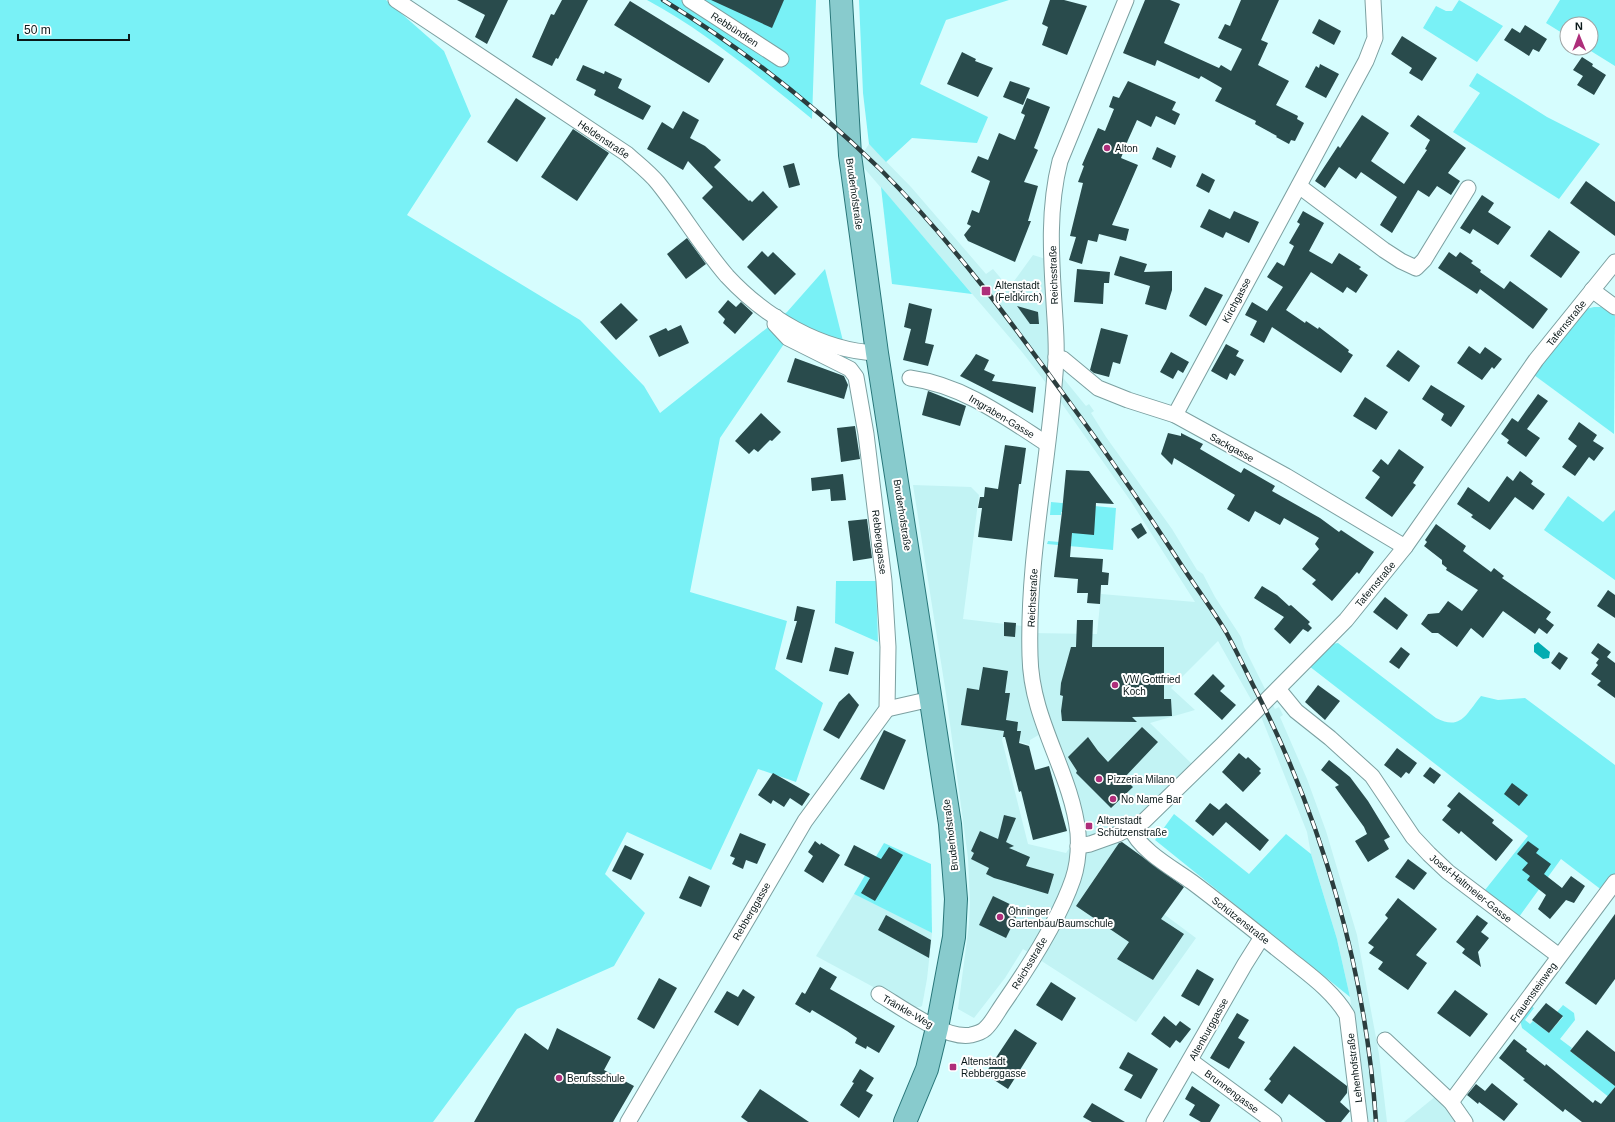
<svg xmlns="http://www.w3.org/2000/svg" width="1615" height="1122" viewBox="0 0 1615 1122" font-family="Arial,sans-serif">
  <rect width="100%" height="100%" fill="#d6fdfe"/>
  <g fill="#c2f3f4" fill-rule="evenodd">
    <path d="M869 144 911 187 986 274 993 269 1009 288 1033 255 1052 261 1055 368 1086 406 1089 404 1094 411 1091 413 1106 437 1172 529 1197 570 1203 574 1215 597 1241 637 1244 647 1275 709 1279 707 1283 715 1280 717 1307 779 1326 831 1357 935 1379 1054 1387 1122H1367L1350 997 1337 939 1311 854 1307 832 1262 719 1218 641 1171 688 1195 710 1150 723 1193 765 1121 841 1095 878 1123 898 1130 889 1196 938 1136 1022 1023 949 1005 978 974 1018 958 1009 969 924 970 903 968 858 946 694 913 485 971 487 979 495 963 619 1030 627V633L1097 634 1101 594 1195 602 1130 500 1060 401 1022 352 858 161ZM1049 729 1081 830 1066 853 1028 844 1002 740 1003 737 1030 745V740Z"/>
    <polygon points="854,894 932,933 927,979 922,1006 920,1007 913,1007 890,996 816,956"/>
    <polygon points="1441,1092 1465,1122 1404,1122"/>
  </g>
  <g fill="#79f1f6">
    <polygon points="0,0 386,0 444,51 471,116 407,215 580,320 644,386 660,413 787,312 825,269 850,369 788,338 720,438 690,592 787,621 775,669 823,703 796,782 758,769 711,870 627,832 605,874 645,913 614,966 517,1009 433,1122 0,1122"/>
    <path d="M647 0H816L812 119C761 78 705 31 647 0Z"/>
    <polygon points="859,0 1009,0 946,20 920,84 988,117 977,143 912,138 886,162 869,144 863,93"/>
    <polygon points="1459,0 1503,26 1477,62 1423,28 1436,6 1446,11 1452,11"/>
    <polygon points="1560,0 1615,0 1615,66 1586,48 1591,48 1591,24 1567,24 1567,36 1546,23"/>
    <polygon points="1477,73 1547,117 1600,144 1559,199 1453,132 1480,93 1469,86"/>
    <polygon points="881,187 972,294 892,284"/>
    <polygon points="1594,307 1601,307 1615,316 1614,434 1534,375 1586,309"/>
    <polygon points="1568,496 1603,522 1615,510 1615,580 1544,530"/>
    <polygon points="1051,502 1116,508 1113,550 1047,544 1048,541 1071,543 1072,533 1095,515 1061,512 1061,515 1050,515"/>
    <polygon points="836,581 876,581 878,642 835,623"/>
    <path d="M1338 643 1436 718C1461 731 1466 714 1481 696L1498 700 1525 698 1615 765V875L1603 891 1561 859 1519 917 1485 890 1528 836 1309 666 1332 644Z"/>
    <polygon points="1174,814 1249,874 1286,834 1311,854 1337,939 1350,997 1155,840"/>
    <polygon points="884,843 931,864 932,933 854,894"/>
    <polygon points="1530,1005 1534,1008 1525,1020 1530,1024 1533,1021 1549,1033 1563,1017 1557,1012 1563,1005 1574,1013 1575,1020 1560,1039 1572,1048 1570,1051 1610,1082 1613,1079 1615,1081 1615,1087 1611,1092 1615,1095 1615,1102 1522,1028 1520,1020"/>
  </g>
  <polygon fill="#02acb1" points="1538,642 1550,652 1549,658 1543,659 1534,652 1534,645"/>
  <g fill="#294b4c">
    <polygon points="457,0 508,0 487,44 475,37 485,15"/>
    <polygon points="562,0 588,0 558,59 556,58 552,66 532,57 551,14 554,15"/>
    <polygon points="711,0 784,0 772,28"/>
    <polygon points="1050,0 1064,0 1087,6 1067,55 1042,45 1048,27 1042,24"/>
    <polygon points="1145,0 1170,0 1180,4 1164,43 1219,68 1221,65 1231,71 1242,49 1218,38 1225,24 1230,26 1241,0 1279,0 1261,40 1268,43 1258,65 1289,81 1276,105 1298,116 1297,119 1304,123 1295,141 1291,140 1289,144 1276,137 1277,136 1255,124 1256,121 1215,101 1222,88 1201,76 1199,79 1157,60 1155,66 1123,53"/>
    <polygon points="630,1 724,59 709,83 614,25"/>
    <polygon points="1319,19 1341,31 1334,45 1312,33"/>
    <polygon points="1525,25 1547,39 1539,52 1533,49 1529,56 1504,40 1512,28 1520,33"/>
    <polygon points="1402,36 1437,58 1422,81 1409,73 1412,68 1391,54"/>
    <polygon points="962,52 976,59 975,61 993,68 978,97 947,84"/>
    <polygon points="1582,57 1593,64 1592,66 1606,75 1594,95 1577,85 1583,76 1573,70"/>
    <polygon points="1320,64 1339,74 1326,98 1305,87 1316,66 1319,68"/>
    <polygon points="583,65 604,74 605,71 622,79 618,88 651,106 643,120 594,95 596,90 576,80"/>
    <polygon points="1010,81 1030,88 1023,105 1003,97"/>
    <polygon points="1128,81 1176,102 1172,110 1180,114 1175,125 1156,116 1151,127 1137,120 1128,140 1121,158 1138,165 1112,225 1129,229 1126,241 1099,234 1097,242 1088,240 1082,264 1069,260 1076,237 1070,236 1083,183 1078,182 1084,166 1082,165 1098,128 1105,131 1114,109 1109,107 1113,96 1119,98"/>
    <polygon points="516,98 546,118 517,162 487,142"/>
    <polygon points="1027,98 1050,107 1034,148 1038,150 1024,182 1038,186 1028,221 1031,221 1015,262 968,241 964,235 971,226 967,224 972,210 979,213 990,181 971,172 978,156 988,160 999,133 1015,140 1025,115 1021,113"/>
    <polygon points="683,111 699,120 690,138 705,146 721,160 714,167 749,201 750,200 752,202 763,191 778,207 743,241 702,198 713,187 688,161 683,170 647,149 662,122 673,129"/>
    <polygon points="1362,115 1389,133 1371,161 1404,184 1427,150 1425,149 1430,140 1410,126 1418,115 1466,148 1448,173 1460,181 1451,195 1437,186 1429,197 1418,190 1392,233 1380,225 1397,197 1361,172 1356,179 1339,167 1325,188 1315,181 1338,146 1340,148"/>
    <polygon points="573,129 609,153 577,201 541,177"/>
    <polygon points="1157,147 1176,156 1171,168 1152,159"/>
    <polygon points="794,163 800,185 789,188 783,166"/>
    <polygon points="1202,173 1215,180 1209,193 1196,186"/>
    <polygon points="1586,181 1615,202 1615,236 1570,203"/>
    <polygon points="1482,195 1494,203 1488,212 1511,227 1498,245 1473,229 1470,234 1460,228"/>
    <polygon points="1209,209 1230,219 1234,211 1259,222 1249,243 1226,232 1223,238 1200,227"/>
    <polygon points="1303,211 1324,223 1309,251 1332,264 1339,253 1361,267 1359,269 1368,275 1356,293 1347,287 1343,293 1311,272 1286,310 1305,323 1306,321 1318,329 1319,327 1349,350 1348,352 1353,355 1341,373 1272,327 1264,343 1250,335 1257,321 1245,315 1252,302 1267,311 1283,287 1267,277 1277,262 1284,266 1294,246 1289,243 1300,224 1297,222"/>
    <polygon points="1549,230 1580,252 1561,278 1530,256"/>
    <polygon points="687,238 706,264 686,279 667,254"/>
    <polygon points="762,251 768,257 773,252 796,274 775,295 747,267"/>
    <polygon points="1449,252 1456,257 1460,252 1473,261 1471,263 1481,270 1480,272 1504,289 1510,281 1548,309 1533,329 1480,289 1477,294 1438,268"/>
    <polygon points="1120,256 1147,264 1144,272 1172,271 1172,290 1166,310 1145,304 1150,286 1114,275"/>
    <polygon points="1077,269 1110,272 1109,283 1104,283 1103,304 1074,302"/>
    <polygon points="1020,285 1030,299 1003,297"/>
    <polygon points="1205,287 1223,295 1206,326 1189,316"/>
    <polygon points="728,300 736,307 741,302 753,313 735,334 723,323 725,319 718,312"/>
    <polygon points="621,303 638,320 616,340 600,322"/>
    <polygon points="909,303 932,309 925,343 934,345 928,366 903,360 911,329 904,327"/>
    <polygon points="1017,306 1038,312 1039,324 1030,324"/>
    <polygon points="681,325 689,343 659,357 649,336 666,328 668,331"/>
    <polygon points="1101,328 1128,335 1120,364 1113,362 1109,377 1094,373 1090,370"/>
    <polygon points="1226,344 1239,351 1236,356 1244,360 1235,376 1230,373 1227,380 1211,371"/>
    <polygon points="1469,346 1480,354 1485,347 1502,359 1494,369 1492,367 1482,380 1457,363"/>
    <polygon points="1398,350 1420,366 1409,382 1386,366"/>
    <polygon points="1171,352 1189,362 1183,373 1178,370 1173,379 1160,372"/>
    <polygon points="976,354 989,360 984,370 995,375 992,381 1036,387 1033,413 960,376 970,363"/>
    <polygon points="795,358 844,376 848,385 844,399 787,382"/>
    <polygon points="1431,385 1465,406 1451,427 1441,420 1444,414 1422,399"/>
    <polygon points="928,391 966,406 960,426 922,415"/>
    <polygon points="1538,394 1548,401 1527,429 1540,438 1526,457 1507,443 1509,440 1501,434 1512,418 1518,422"/>
    <polygon points="1365,397 1388,412 1376,430 1353,416"/>
    <polygon points="761,413 781,432 772,441 770,440 758,452 754,449 749,454 735,441"/>
    <polygon points="1579,422 1597,435 1593,441 1604,448 1594,461 1589,457 1575,476 1562,467 1577,446 1568,439"/>
    <polygon points="855,426 860,459 841,462 837,428"/>
    <polygon points="1168,433 1181,436 1181,433 1203,444 1200,449 1241,473 1244,468 1275,486 1272,491 1320,518 1339,532 1341,530 1374,552 1359,574 1357,572 1332,601 1312,584 1316,580 1302,569 1319,549 1315,544 1319,538 1284,518 1280,525 1255,511 1249,522 1227,509 1235,495 1174,458 1172,465 1161,454"/>
    <polygon points="1005,445 1026,448 1021,484 1019,484 1012,541 978,537 982,508 978,508 980,497 984,497 985,487 998,489"/>
    <polygon points="1399,449 1424,467 1413,483 1416,485 1392,517 1365,498 1380,477 1372,471 1381,459 1388,465"/>
    <polygon points="1066,470 1089,471 1114,504 1096,503 1094,535 1072,533 1070,557 1103,559 1102,572 1109,573 1108,585 1101,585 1100,604 1087,603 1088,593 1077,593 1078,579 1054,577 1062,512"/>
    <polygon points="1520,471 1533,481 1531,484 1545,494 1533,510 1515,497 1490,530 1471,517 1473,515 1457,504 1468,487 1489,502 1507,476 1513,481"/>
    <polygon points="843,474 846,500 831,501 830,489 812,491 811,478"/>
    <polygon points="867,519 872,558 853,561 848,521"/>
    <polygon points="1141,523 1147,533 1138,539 1131,529"/>
    <polygon points="1436,524 1466,546 1463,551 1491,572 1494,568 1504,576 1502,578 1551,612 1546,619 1554,625 1547,634 1539,628 1535,634 1503,611 1483,638 1471,628 1457,647 1438,633 1432,633 1421,624 1428,614 1439,613 1448,601 1462,611 1478,590 1446,570 1447,568 1442,564 1442,560 1424,546 1427,542 1425,540"/>
    <polygon points="1262,586 1277,595 1289,606 1291,605 1310,622 1308,624 1312,628 1308,632 1303,629 1290,644 1274,629 1284,617 1254,598"/>
    <polygon points="1608,590 1615,595 1615,618 1597,606"/>
    <polygon points="1385,597 1408,615 1397,630 1373,612"/>
    <polygon points="797,606 815,610 802,663 786,659 797,621 794,621"/>
    <polygon points="1077,620 1093,620 1092,647 1164,647 1164,699 1171,699 1172,716 1132,717 1137,722 1062,721 1061,711 1063,696 1060,695 1061,683 1071,647 1076,647"/>
    <polygon points="1004,622 1016,623 1015,637 1004,636"/>
    <polygon points="1598,643 1611,652 1607,657 1615,663 1615,698 1597,685 1601,681 1591,674 1598,665 1596,663 1599,659 1591,653"/>
    <polygon points="835,647 854,652 848,675 829,671"/>
    <polygon points="1401,647 1410,654 1399,669 1389,662"/>
    <polygon points="1559,652 1568,658 1560,670 1551,663"/>
    <polygon points="983,667 1008,671 1005,693 1010,693 1006,720 1018,722 1017,731 1021,731 1019,743 1029,746 1035,770 1049,766 1067,831 1033,840 1021,791 1019,792 1005,737 1003,737 1004,731 961,725 967,688 979,690"/>
    <polygon points="1213,674 1225,686 1220,691 1236,705 1222,720 1194,694"/>
    <polygon points="1318,685 1340,701 1325,720 1305,702"/>
    <polygon points="849,693 859,705 839,739 823,730 839,702"/>
    <polygon points="1142,727 1158,742 1124,778 1133,787 1111,808 1076,773 1077,771 1068,757 1088,737 1098,751 1108,762"/>
    <polygon points="884,730 906,740 884,790 860,779"/>
    <polygon points="1397,748 1417,763 1409,774 1406,772 1401,778 1384,765"/>
    <polygon points="1239,753 1246,759 1248,757 1261,769 1259,771 1261,773 1243,792 1222,772"/>
    <polygon points="1329,760 1350,777 1368,801 1390,837 1384,840 1389,849 1368,862 1355,841 1367,834 1364,827 1335,787 1339,785 1321,770"/>
    <polygon points="1430,767 1441,775 1434,784 1423,776"/>
    <polygon points="773,773 810,794 802,806 790,798 784,807 773,800 771,804 758,795"/>
    <polygon points="1512,783 1528,795 1519,806 1504,794"/>
    <polygon points="1459,792 1494,820 1492,823 1513,840 1496,861 1461,831 1459,834 1442,820 1451,809 1447,806"/>
    <polygon points="1210,803 1219,810 1226,803 1269,840 1260,851 1226,822 1213,836 1195,821"/>
    <polygon points="1004,815 1016,818 1006,842 1014,846 1009,848 1030,857 1026,866 1054,874 1048,894 994,878 986,874 989,868 971,859 974,853 971,851 980,831 998,839"/>
    <polygon points="740,833 766,844 757,864 746,860 743,869 732,864 735,858 730,856"/>
    <polygon points="815,841 820,845 821,843 840,855 823,883 804,871 813,856 808,852"/>
    <polygon points="1528,841 1539,849 1536,853 1551,864 1544,874 1562,888 1571,876 1585,886 1574,903 1566,900 1550,919 1538,909 1546,895 1527,880 1530,876 1522,870 1528,863 1517,854"/>
    <polygon points="1122,842 1184,887 1161,919 1184,934 1153,980 1117,959 1129,942 1076,906 1119,843"/>
    <polygon points="625,845 644,854 631,880 612,871"/>
    <polygon points="854,845 881,859 889,847 903,855 875,901 861,893 870,878 844,865"/>
    <polygon points="1408,859 1427,873 1414,890 1395,877"/>
    <polygon points="689,876 710,886 701,907 679,898"/>
    <polygon points="993,896 1020,909 1006,938 979,925"/>
    <polygon points="1398,898 1437,929 1416,955 1427,963 1408,990 1378,969 1383,962 1369,953 1374,947 1368,943 1388,918 1385,915"/>
    <polygon points="1615,914 1615,979 1596,1005 1565,983"/>
    <polygon points="886,915 931,940 929,958 878,930"/>
    <polygon points="1477,915 1488,923 1481,932 1489,938 1478,952 1481,967 1462,953 1465,949 1456,942"/>
    <polygon points="820,967 837,977 830,989 895,1026 879,1053 867,1046 866,1049 855,1043 857,1038 847,1031 812,1010 810,1013 795,1004 802,992 805,994"/>
    <polygon points="1197,969 1214,979 1199,1006 1181,996"/>
    <polygon points="659,978 677,988 654,1029 637,1019"/>
    <polygon points="1051,982 1076,998 1062,1021 1036,1005"/>
    <polygon points="743,989 755,997 738,1026 714,1012 727,991 738,997"/>
    <polygon points="1455,990 1488,1014 1470,1037 1437,1013"/>
    <polygon points="1546,1003 1563,1016 1549,1033 1532,1020"/>
    <polygon points="1237,1013 1249,1020 1238,1038 1245,1042 1229,1069 1210,1058"/>
    <polygon points="1164,1016 1176,1026 1180,1021 1191,1029 1180,1043 1176,1040 1170,1048 1151,1034"/>
    <polygon points="557,1028 611,1057 604,1070 634,1086 613,1122 474,1122 525,1033 548,1050"/>
    <polygon points="1015,1029 1037,1043 1008,1089 991,1078 994,1075 987,1071"/>
    <polygon points="1587,1030 1615,1052 1615,1086 1570,1051"/>
    <polygon points="1514,1039 1527,1049 1526,1051 1545,1066 1546,1064 1593,1103 1595,1100 1601,1104 1615,1087 1615,1122 1582,1122 1565,1109 1563,1112 1523,1080 1525,1079 1499,1058"/>
    <polygon points="1294,1046 1347,1086 1347,1093 1340,1102 1350,1111 1341,1122 1326,1122 1289,1094 1282,1104 1264,1090 1271,1081 1269,1079"/>
    <polygon points="1128,1052 1158,1069 1141,1099 1124,1090 1133,1075 1119,1068"/>
    <polygon points="860,1069 874,1078 866,1091 873,1095 859,1118 840,1105 854,1083 852,1082"/>
    <polygon points="1492,1083 1518,1104 1504,1121 1479,1102 1478,1104 1467,1095 1476,1084 1485,1091"/>
    <polygon points="1192,1086 1220,1105 1210,1122 1201,1122 1189,1115 1195,1105 1185,1099"/>
    <polygon points="760,1089 809,1122 748,1122 741,1117"/>
    <polygon points="1092,1103 1125,1122 1092,1122 1083,1117"/>
  </g>
  <g fill="none" stroke-linecap="round" stroke-linejoin="round">
    <defs>
      <g id="minor">
        <path d="M396 0 627 154C637 163 649 172 658 183 682 213 702 247 727 276 765 317 821 351 877 353"/>
        <polyline points="690,0 781,59"/>
        <polyline points="1299,186 1384,250 1401,261 1416,268 1424,260 1468,188"/>
        <polyline points="1592,290 1615,307"/>
        <polyline points="1056,357 1063,359 1098,388 1128,400 1175,415 1286,476 1405,547"/>
        <path d="M910 378C962 385 1004 416 1047 444"/>
        <polyline points="1175,415 1366,61 1375,38 1373,0"/>
        <polyline points="1278,689 1296,711 1330,738 1372,776 1413,837 1429,854 1448,872 1559,956"/>
        <polyline points="887,709 931,699"/>
        <path d="M1131 828C1139 850 1174 869 1192 882 1224 906 1255 931 1286 956 1308 974 1332 990 1347 1015L1360 1122"/>
        <polyline points="1078,846 1090,844 1118,834 1144,821 1222,745 1346,620 1405,547 1536,360 1615,262"/>
        <path d="M879 994C901 1007 945 1040 971 1035 975 1034 982 1032 985 1029 992 1023 998 1011 1003 1004 1028 968 1059 920 1073 879 1078 864 1079 848 1078 833 1071 771 1031 721 1030 656 1027 556 1050 459 1056 360 1057 341 1055 322 1054 303 1051 255 1048 208 1060 161L1126 0"/>
        <polyline points="1385,1040 1451,1102 1465,1122"/>
        <polyline points="1191,1061 1274,1122"/>
        <polyline points="1451,1102 1615,882"/>
        <polyline points="628,1122 805,821 887,709 888,647 884,581 866,434 856,377 850,369 788,338 775,324 776,317"/>
        <polyline points="1154,1122 1245,964 1262,937"/>
      </g>
      <polyline id="primary" points="841,0 850,155 877,353 950,824 956,899 954,937 937,1028 927,1069 905,1122"/>
    </defs>
    <use href="#minor" stroke="#7ca0a1" stroke-width="17"/>
    <use href="#primary" stroke="#287679" stroke-width="24"/>
    <use href="#minor" stroke="#fff" stroke-width="15"/>
    <use href="#primary" stroke="#88cbcd" stroke-width="22"/>
    <defs>
      <path id="rail" d="M663 0C742 48 814 105 880 169 953 242 1015 327 1075 410 1112 460 1146 511 1180 563 1195 586 1212 609 1226 632 1236 650 1245 669 1254 687 1323 821 1366 972 1376 1122"/>
    </defs>
    <use href="#rail" stroke="#2b3d3e" stroke-width="4.5"/>
    <use href="#rail" stroke="#fff" stroke-width="3" stroke-dasharray="9" stroke-linecap="butt"/>
  </g>
  <g fill="#ae2e7a" stroke="#fff" stroke-width="1.5">
    <circle cx="1107" cy="148" r="4"/>
    <rect x="981" y="286" width="10" height="10" rx="2"/>
    <circle cx="1115" cy="685" r="4"/>
    <circle cx="1099" cy="779" r="4"/>
    <circle cx="1113" cy="799" r="4"/>
    <rect x="1085" y="822" width="8" height="8" rx="2"/>
    <circle cx="1000" cy="917" r="4"/>
    <rect x="949" y="1063" width="8" height="8" rx="2"/>
    <circle cx="559" cy="1078" r="4"/>
  </g>
  <g text-anchor="middle" stroke-width="4" stroke-linejoin="round" paint-order="stroke">
    <g font-size="10" fill="#0a1819" stroke="#fff">
      <text transform="translate(735 29) rotate(33)" y="4">Rebbündten</text>
      <text transform="translate(604 139) rotate(34)" y="4">Heldenstraße</text>
      <text transform="translate(855 194) rotate(82)" y="4">Bruderhofstraße</text>
      <text transform="translate(1053 275) rotate(-92)" y="4">Reichsstraße</text>
      <text transform="translate(1236 300) rotate(-62)" y="4">Kirchgasse</text>
      <text transform="translate(1566 323) rotate(-51)" y="4">Tafernstraße</text>
      <text transform="translate(1002 416) rotate(31)" y="4">Imgraben-Gasse</text>
      <text transform="translate(1232 447) rotate(29)" y="4">Sackgasse</text>
      <text transform="translate(903 515) rotate(81)" y="4">Bruderhofstraße</text>
      <text transform="translate(880 542) rotate(83)" y="4">Rebberggasse</text>
      <text transform="translate(1375 584) rotate(-50)" y="4">Tafernstraße</text>
      <text transform="translate(1032 598) rotate(-87)" y="4">Reichsstraße</text>
      <text transform="translate(950 835) rotate(-97)" y="4">Bruderhofstraße</text>
      <text transform="translate(1471 888) rotate(39)" y="4">Josef-Haltmeier-Gasse</text>
      <text transform="translate(751 911) rotate(-60)" y="4">Rebberggasse</text>
      <text transform="translate(1241 920) rotate(38)" y="4">Schützenstraße</text>
      <text transform="translate(1029 963) rotate(-59)" y="4">Reichsstraße</text>
      <text transform="translate(1533 992) rotate(-54)" y="4">Frauensteinweg</text>
      <text transform="translate(908 1011) rotate(30)" y="4">Tränkle-Weg</text>
      <text transform="translate(1208 1029) rotate(-61)" y="4">Altenburggasse</text>
      <text transform="translate(1354 1068) rotate(-97)" y="4">Lehenhofstraße</text>
      <text transform="translate(1232 1091) rotate(37)" y="4">Brunnengasse</text>
    </g>
    <g font-size="10" fill="#0a1819" stroke="#fff" text-anchor="start">
      <text x="1115" y="152">Alton</text>
      <text x="995" y="289">Altenstadt<tspan x="995" dy="12">(Feldkirch)</tspan></text>
      <text x="1123" y="683">VW Gottfried<tspan x="1123" dy="12">Koch</tspan></text>
      <text x="1107" y="783">Pizzeria Milano</text>
      <text x="1121" y="803">No Name Bar</text>
      <text x="1097" y="824">Altenstadt<tspan x="1097" dy="12">Schützenstraße</tspan></text>
      <text x="1008" y="915">Öhninger<tspan x="1008" dy="12">Gartenbau/Baumschule</tspan></text>
      <text x="961" y="1065">Altenstadt<tspan x="961" dy="12">Rebberggasse</tspan></text>
      <text x="567" y="1082">Berufsschule</text>
    </g>
  </g>
  <g transform="translate(1579 36) rotate(359)"><circle r="19" fill="#ffffff" stroke="#9da3a3"/>
  <path d="M0-3L7 15L0 10L-7 15Z" fill="#ae2e7a"/>
  <text y="-6" font-size="11" font-weight="bold" text-anchor="middle" fill="#0a1819">N</text>
  </g>
  <path d="M18 34v6h111v-6" fill="none" stroke="#0a1819" stroke-width="2"/>
  <text x="24" y="34" font-size="12" fill="#0a1819" stroke="#ffffff" stroke-width="3" paint-order="stroke">50 m</text>
</svg>
